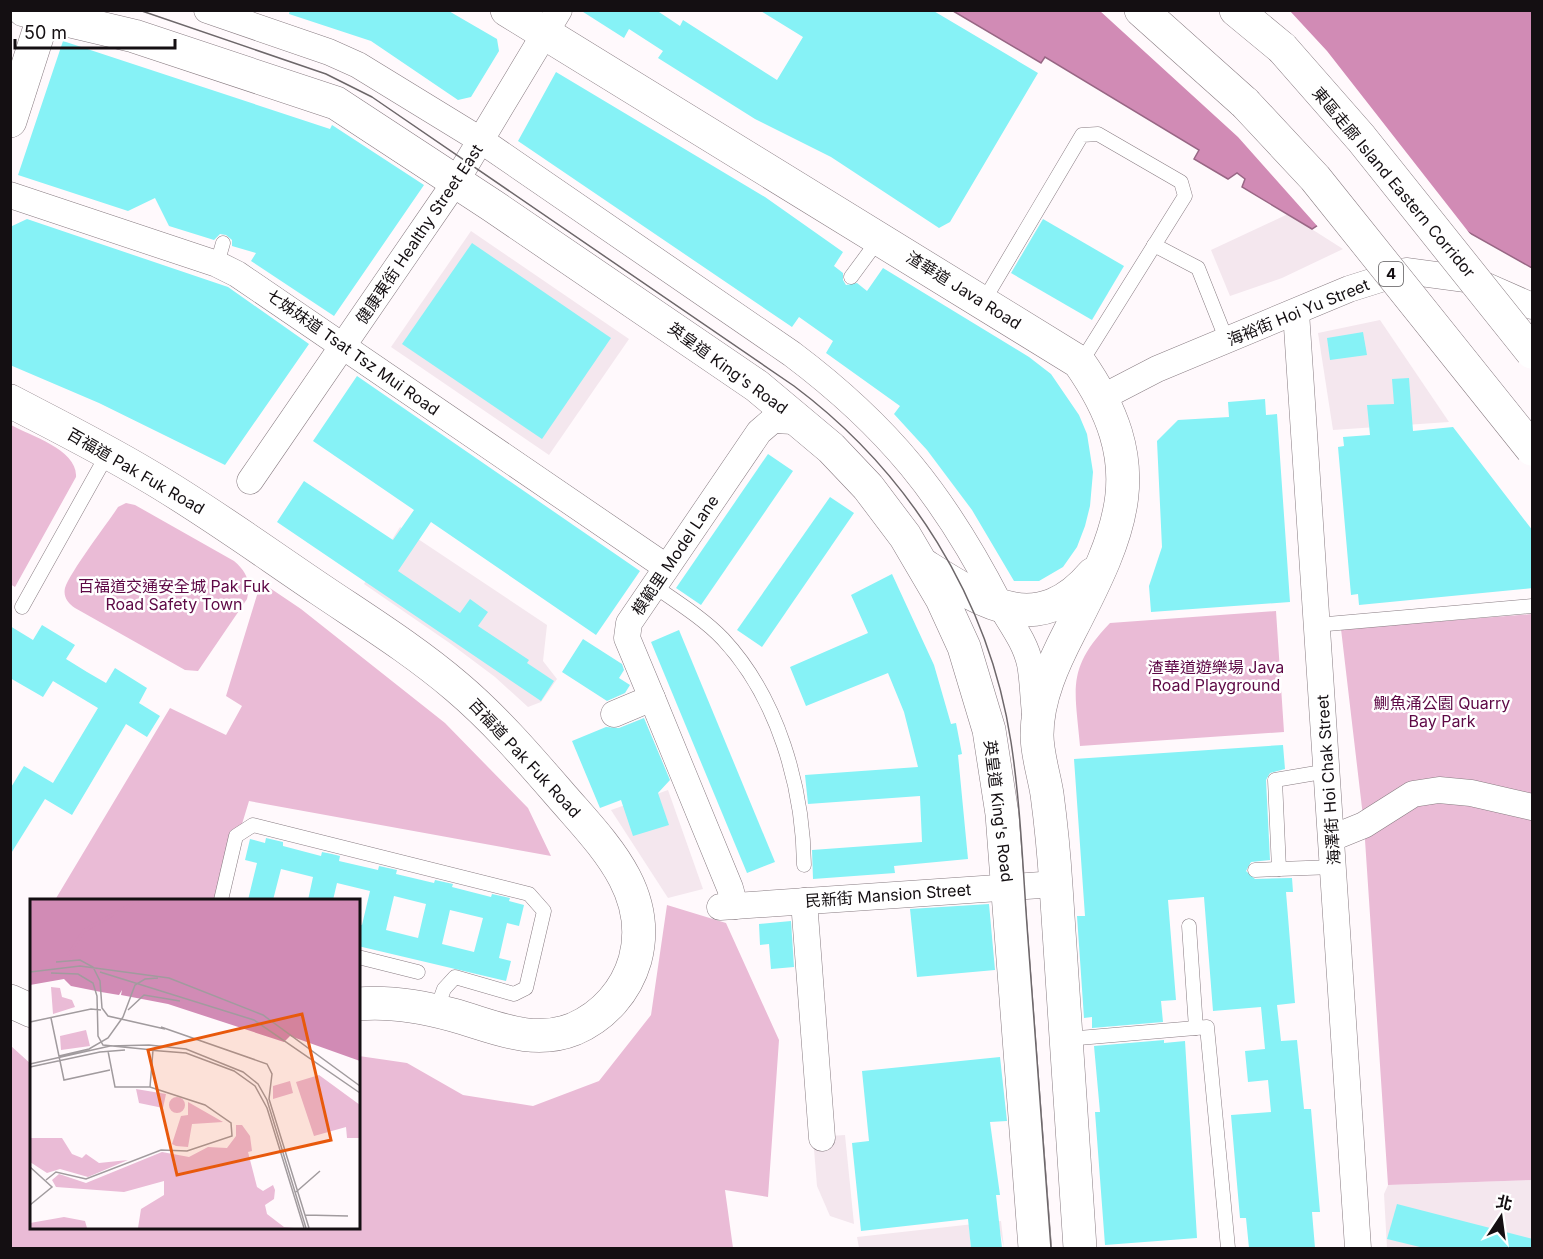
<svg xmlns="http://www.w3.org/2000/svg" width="1543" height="1259" viewBox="0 0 1543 1259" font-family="Inter,'Noto Sans TC',sans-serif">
  <rect width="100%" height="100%" fill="#fff9fc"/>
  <g fill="#f4e7ee">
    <polygon points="1288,214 1343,249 1282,278 1230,296 1211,250"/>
    <polygon points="471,231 629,339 549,455 391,347"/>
    <polygon points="1380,320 1449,422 1333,430 1318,333"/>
    <polygon points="400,527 547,625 543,661 557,679 541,702 528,707 495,677 451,644 364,584"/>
    <polygon points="668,790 703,889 668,898 611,810"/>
    <polygon points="845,1135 854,1224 830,1216 817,1186 813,1137"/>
    <polygon points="1532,1180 1532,1248 1387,1248 1384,1194 1388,1185"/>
    <polygon points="1001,1221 1004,1248 998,1223 969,1226 971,1248 859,1248 857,1237"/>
  </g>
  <g fill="#eabbd6">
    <path d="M11 425C31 436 78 450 76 477L15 587 10 584Z"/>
    <path d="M126 503 135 505 234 561C247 572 251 582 247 599L198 671 185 670 75 608C68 603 63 597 65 588 70 572 107 524 118 507Z"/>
    <polygon points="261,582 301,609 445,723 528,808 551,856 249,801 219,900 55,900 170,708 226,735 242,706 226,696"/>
    <path d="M1276 611 1284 732 1080 746C1075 688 1066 669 1110 623Z"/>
    <polygon points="1532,614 1532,1180 1388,1185 1364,825 1341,629"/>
    <polygon points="667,905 726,923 779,1040 768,1197 725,1190 733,1248 11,1248 11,1046 31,1064 32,1228 358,1228 359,1056 407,1063 463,1095 533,1106 599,1081 651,1015"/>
  </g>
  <polygon fill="#d18bb5" stroke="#986684" stroke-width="1.5" points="953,11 1532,11 1532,268 1381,183 1312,229 1242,187 1245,179 1237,173 1228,179 1194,159 1199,150 1045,57 1041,63"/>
  <polygon fill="#fff9fc" points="1100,11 1290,11 1327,51 1474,239 1381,186 1319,228 1238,137"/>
  <g fill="#86f2f6" fill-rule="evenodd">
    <polygon points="290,10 447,10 497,39 499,51 471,97 458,100 371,41 289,14"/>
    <polygon points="580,10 656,10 680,26 683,20 777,80 803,37 759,10 932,10 1038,73 950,222 939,228 831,157 755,119 658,58 663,51 629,29 624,38"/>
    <polygon points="63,41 330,129 332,125 424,185 334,316 251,261 256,253 232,246 232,240 226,235 220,234 214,240 169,226 155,198 128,211 18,175"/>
    <polygon points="556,72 765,197 843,252 834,266 843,273 843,280 846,285 857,283 867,291 883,268 1029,357 1051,374 1079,415 1087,434 1093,472 1090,506 1085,526 1077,547 1063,567 1039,581 1014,581 972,510 927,450 894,414 900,406 826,353 833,341 799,317 792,327 518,141"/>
    <polygon points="27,219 228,287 309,344 225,465 99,403 10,365 10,227"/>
    <polygon points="1043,219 1124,266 1092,320 1011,273"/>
    <polygon points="472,243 611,338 542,439 402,344"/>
    <polygon points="1363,332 1367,355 1330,360 1327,338"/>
    <polygon points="357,376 640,571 596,635 431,522 398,571 460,613 470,599 488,612 478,626 529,660 527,663 554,681 541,701 277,522 304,481 393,540 414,510 313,441"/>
    <polygon points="1409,378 1413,431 1453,427 1533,531 1533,588 1359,605 1358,594 1351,595 1338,447 1344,446 1343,437 1370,435 1367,405 1394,404 1392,379"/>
    <polygon points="1265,399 1266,415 1277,414 1290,602 1151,612 1149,586 1162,547 1157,441 1178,420 1229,417 1228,402"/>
    <polygon points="768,454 793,471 701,605 676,588"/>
    <polygon points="830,497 854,513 762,647 737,630"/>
    <polygon points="892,574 934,665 951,724 956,723 962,754 958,755 968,859 894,866 895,873 813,879 812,850 922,842 920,796 808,804 805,775 918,767 904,712 888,673 806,706 790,667 868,633 851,595"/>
    <polygon points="42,625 75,645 66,659 87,672 106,683 115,668 147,688 139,703 160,716 147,737 126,724 72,815 45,799 10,855 10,789 24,766 53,783 98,708 53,681 43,697 10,678 10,626 33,640"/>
    <polygon points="679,630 775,862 747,873 651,642"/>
    <polygon points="583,639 622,664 624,670 619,678 630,685 625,693 607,701 562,672"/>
    <polygon points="644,718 670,780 658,793 669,825 633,836 621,800 600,808 572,741 606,727 619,728"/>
    <polygon points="1283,745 1285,769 1270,773 1266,780 1270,860 1251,862 1246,871 1255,879 1292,878 1293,892 1286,892 1295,1003 1277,1005 1281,1041 1297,1040 1304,1109 1311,1109 1320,1212 1312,1212 1315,1248 1249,1248 1246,1218 1240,1218 1231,1115 1271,1112 1268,1080 1248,1082 1245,1051 1265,1049 1261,1007 1213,1011 1204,897 1168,900 1176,1000 1161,1001 1163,1022 1092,1028 1092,1017 1084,1018 1077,916 1085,916 1074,759"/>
    <path d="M266 838 283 842V846L321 856 322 852 332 854 340 856 339 861 378 870 379 866 397 870 396 874 434 883 435 880 453 884 452 887 491 897 492 894 510 898 509 901 524 905 519 926 507 923 499 958 511 961 506 981 358 946V924L362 925 370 891 337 883 333 900H308L313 877 281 869 273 900H248L257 863 245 860 250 839 265 843ZM394 896 426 904 418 938 386 930ZM450 910 483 918 474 952 442 944Z"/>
    <polygon points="989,904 995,970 917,977 910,909"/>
    <polygon points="791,921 794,967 771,969 769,944 760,945 759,924"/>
    <polygon points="1164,1040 1164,1043 1185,1041 1197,1238 1105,1245 1095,1112 1100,1112 1094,1046"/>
    <polygon points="1000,1057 1007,1121 990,1122 1000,1195 996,1195 1002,1248 971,1248 968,1219 861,1231 852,1143 869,1141 862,1071"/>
    <polygon points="1397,1204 1533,1239 1533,1248 1424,1248 1387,1239"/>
  </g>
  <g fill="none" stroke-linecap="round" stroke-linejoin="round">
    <defs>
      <g id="lane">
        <polyline points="1154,245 1198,268 1227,341"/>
        <polyline points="217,264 223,243"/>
        <polyline points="851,277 879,239"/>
        <polyline points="983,302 1082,135 1098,134 1181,182 1185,196 1080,364"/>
        <path d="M654 586C677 602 704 619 723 639 778 698 803 787 804 865"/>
        <polyline points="22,607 108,453"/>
        <polyline points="1316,625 1532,606"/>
        <polyline points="1328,771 1275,780 1279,869 1334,867"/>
        <polyline points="1255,870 1279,869"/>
        <polyline points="221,900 236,836 253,825 529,894 544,911 526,988 514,994 455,977 444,989 436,1011"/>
        <polyline points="1189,926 1196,1028"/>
        <polyline points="358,957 418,972"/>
        <polyline points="1067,1039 1207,1027 1228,1248"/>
      </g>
      <g id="street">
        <path d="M207 10 329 52 358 65 482 141 792 354C889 427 944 496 999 603 1010 623 1025 641 1030 664 1033 679 1033 697 1035 713"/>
        <polyline points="10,195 217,264 237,274 666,567"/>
        <polyline points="1296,312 1358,1248"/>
        <polyline points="1103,397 1157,369 1349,289 1406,271 1473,280 1532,306"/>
        <polyline points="250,481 456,181 559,10"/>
        <polyline points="652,698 730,888 735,906"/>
        <polyline points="614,714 652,698 627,638 629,623 759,432 773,420 794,421 805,426"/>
        <polyline points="1332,838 1364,825 1413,794 1439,790 1471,793 1532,807"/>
        <polyline points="804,901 822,1138"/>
        <polyline points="720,907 1056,884"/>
      </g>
      <g id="secondary">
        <polyline points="24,10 134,36 336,103 493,206 757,386 831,448 868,487 905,536 942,599 964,647 989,730 1002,814 1035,1248"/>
        <path d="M507 10 1079 362C1152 466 1123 528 1070 631 1054 662 1037 698 1037 735 1037 754 1044 775 1047 794 1051 824 1054 855 1056 886 1065 1006 1071 1128 1080 1248"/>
        <polyline points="10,121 44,15"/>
        <path d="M10 401C56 425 102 448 147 475 207 510 263 551 321 590 367 621 415 651 457 687 496 720 530 760 564 799 604 845 653 893 635 960 626 991 604 1016 574 1029 532 1046 493 1026 453 1015 423 1007 389 1001 358 1004"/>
        <path d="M925 566C984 603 1038 639 1093 574"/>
        <polyline points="10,1001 32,1011"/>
      </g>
      <g id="highway">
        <polyline points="42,10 44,15"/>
        <polyline points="1141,10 1245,103"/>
        <polyline points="1236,10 1282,48"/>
      </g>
    </defs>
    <use href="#lane" stroke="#887c82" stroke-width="15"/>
    <use href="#street" stroke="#887c82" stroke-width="27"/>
    <use href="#secondary" stroke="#887c82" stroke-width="34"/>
    <use href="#highway" stroke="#887c82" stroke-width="34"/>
    <use href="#lane" stroke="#fff" stroke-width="14"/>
    <use href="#street" stroke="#fff" stroke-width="26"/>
    <use href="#secondary" stroke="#fff" stroke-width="33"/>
    <use href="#highway" stroke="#fff" stroke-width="33"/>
    <path stroke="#6d676a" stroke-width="1.5" d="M139 10 326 74 372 97 794 386C909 472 989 599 1011 742 1021 807 1023 874 1028 939 1035 1042 1043 1145 1051 1248"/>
    <defs>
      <g id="highway-bridge">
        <polyline points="1282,48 1361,138 1532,352"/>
        <polyline points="1245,103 1315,178 1532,449"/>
      </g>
    </defs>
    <use href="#highway-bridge" stroke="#887c82" stroke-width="34" stroke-linecap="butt"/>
    <use href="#highway-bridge" stroke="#fff" stroke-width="33"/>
  </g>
  <g text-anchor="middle" stroke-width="5" stroke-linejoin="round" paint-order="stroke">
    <rect fill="#fff" stroke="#5a5759" stroke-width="1.5" x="1379" y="262" width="24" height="24" rx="4.5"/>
    <g font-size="15" font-weight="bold" fill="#140f12">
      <text x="1391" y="279">4</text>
    </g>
    <g font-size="16" fill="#140f12" stroke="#fff">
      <text transform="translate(1394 182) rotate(50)" y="6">東區走廊 Island Eastern Corridor</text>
      <text transform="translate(419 234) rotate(-56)" y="6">健康東街 Healthy Street East</text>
      <text transform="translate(964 290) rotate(32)" y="6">渣華道 Java Road</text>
      <text transform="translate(1298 312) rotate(-22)" y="6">海裕街 Hoi Yu Street</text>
      <text transform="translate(353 352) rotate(35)" y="6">七姊妹道 Tsat Tsz Mui Road</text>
      <text transform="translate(728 368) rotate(36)" y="6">英皇道 King's Road</text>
      <text transform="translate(136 471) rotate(30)" y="6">百福道 Pak Fuk Road</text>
      <text transform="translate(675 555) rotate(-56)" y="6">模範里 Model Lane</text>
      <text transform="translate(525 758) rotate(47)" y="6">百福道 Pak Fuk Road</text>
      <text transform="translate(1328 780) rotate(-94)" y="6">海澤街 Hoi Chak Street</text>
      <text transform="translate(999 811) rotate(83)" y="6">英皇道 King's Road</text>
      <text transform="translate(888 895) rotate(-4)" y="6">民新街 Mansion Street</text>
    </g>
    <g font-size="16" fill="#5d0845" stroke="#fff">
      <text x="174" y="592">百福道交通安全城 Pak Fuk<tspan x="174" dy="18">Road Safety Town</tspan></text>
      <text x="1216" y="673">渣華道遊樂場 Java<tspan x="1216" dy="18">Road Playground</tspan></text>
      <text x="1442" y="709">鰂魚涌公園 Quarry<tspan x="1442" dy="18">Bay Park</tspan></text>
    </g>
  </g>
  <g transform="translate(30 899)">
    <rect width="330" height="330" fill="#fff9fc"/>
    <path d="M21 88 30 89 32 98 42 101 45 108 23 115ZM56 131 60 147 31 151 30 137ZM289 176 330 206V239H317L316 228 284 237 266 183ZM260 182 263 194 243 200V187ZM106 190 136 195 133 209 109 204ZM139 206a8 8 0 1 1 16 0a8 8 0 1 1-16 0ZM158 203 193 223 162 225 158 248 146 247 142 245 151 217 158 216ZM206 226H212L220 237 222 252 218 253 227 288 233 292 243 286 245 291 244 300 235 306 237 315 254 328 264 329H108L111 310 134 296V282L94 293 26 288 22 281 29 275 56 284 132 253 159 258 178 248 197 249 206 237ZM0 239H32L42 255 52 259 56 255 69 264 98 261 58 278 30 270 17 274 0 263ZM34 318 55 322 57 329H0V324Z" fill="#eabbd6"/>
    <path d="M0 1H330V162L260 137 254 143 138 105 91 96 92 91 89 96 71 93 41 87 34 80 0 86Z" fill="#d18bb5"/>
    <path fill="none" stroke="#d18bb5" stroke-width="3" d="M307 1 330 11M38 56 54 32 109 1"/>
    <path fill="none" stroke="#a19b9e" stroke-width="1.5" d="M26 63 50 61 63 68 70 82 72 109 78 117 135 130M0 73 50 67 139 79 233 116 330 187M70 73 224 121 330 194M21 74 48 75 63 84 67 97 68 137 73 146 123 151M98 111 114 96 150 102M93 118 105 86 115 80 128 79M21 119 34 181 80 171M0 123 61 110 71 111M131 128 237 165 242 175 239 200 279 329M118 151 156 154 204 172 225 187 237 209 274 329M29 157 59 150 78 139 93 118M0 165 80 147 119 146 156 150 213 173 228 185 237 201 276 329M0 168 70 153 95 151M120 188 123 151M0 268 22 288 0 306M16 281 26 273 56 280 131 251 157 252 202 237 201 224 175 206 120 188H85L78 152M266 293 290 272M275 316 318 317"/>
    <path fill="#e8590c" fill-opacity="0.15" stroke="#e8590c" stroke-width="3" d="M272 115 301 241 147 276 118 151Z"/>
    <rect width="330" height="330" fill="none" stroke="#140f12" stroke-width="3"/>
  </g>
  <rect width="1543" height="1259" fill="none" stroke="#140f12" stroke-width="24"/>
  <g transform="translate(1501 1217) rotate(13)" stroke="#ffffff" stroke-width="4.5" paint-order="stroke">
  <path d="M0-4.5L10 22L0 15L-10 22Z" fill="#140f12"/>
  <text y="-9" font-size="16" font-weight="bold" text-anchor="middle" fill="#140f12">北</text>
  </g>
  <path d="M15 39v9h160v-9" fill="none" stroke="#140f12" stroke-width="3"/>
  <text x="24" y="39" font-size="18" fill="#140f12" stroke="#ffffff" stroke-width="4.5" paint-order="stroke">50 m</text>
</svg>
